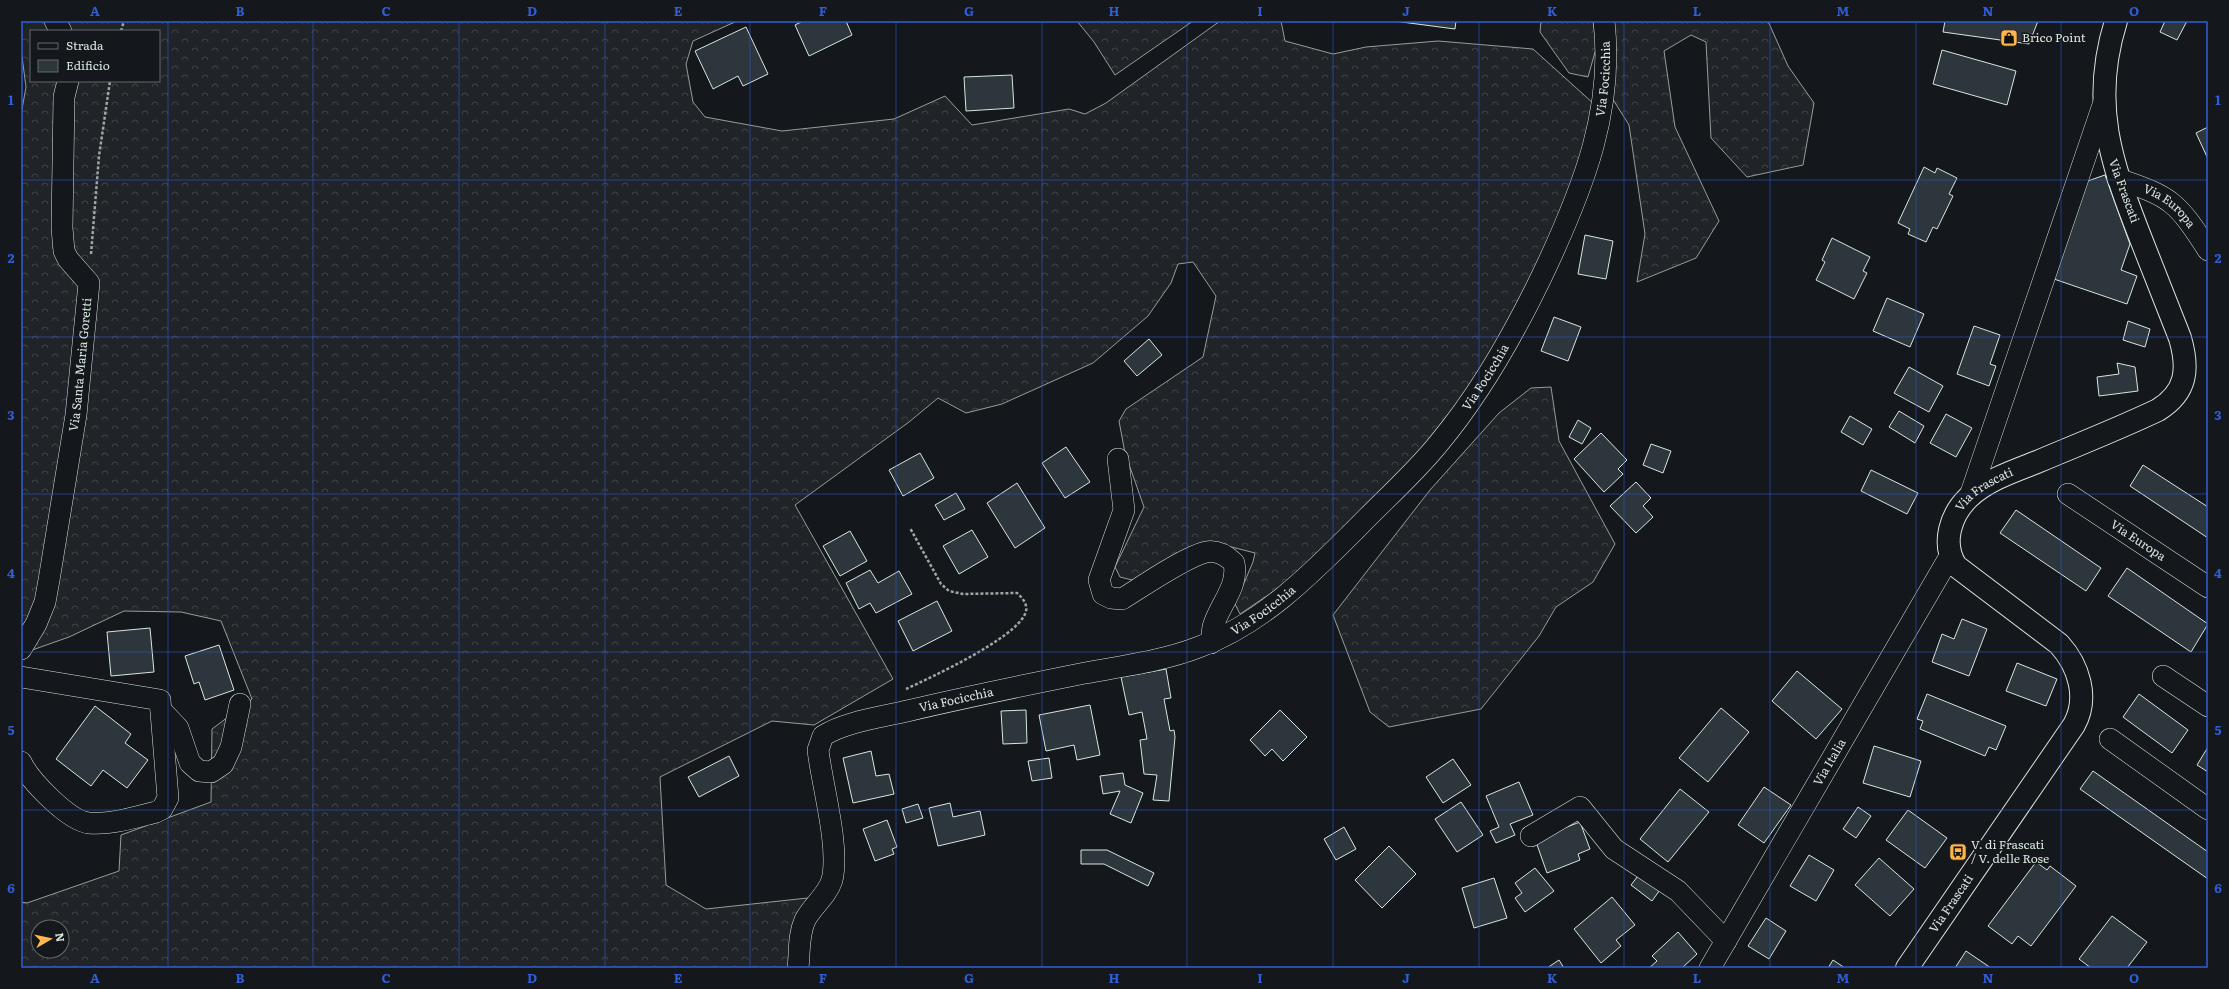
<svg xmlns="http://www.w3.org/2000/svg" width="2229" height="989" viewBox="0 0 2229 989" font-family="Literata,serif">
  <defs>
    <pattern id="forest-crowns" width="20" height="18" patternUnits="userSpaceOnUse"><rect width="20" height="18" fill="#202428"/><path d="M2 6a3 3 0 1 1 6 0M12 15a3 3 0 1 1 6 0" fill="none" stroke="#404447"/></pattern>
  </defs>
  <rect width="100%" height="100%" fill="#14181c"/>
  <g fill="url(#forest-crowns)" stroke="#939e99" fill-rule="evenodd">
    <path d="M21 21H737L693 41 686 64 693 102 705 117 782 131 894 119 945 96 972 125 1069 109 1085 114 1106 103 1220 21H1281L1285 41 1333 54 1366 47 1438 41 1533 49 1594 104 1586 157 1517 308 1480 374 1404 470 1295 577 1240 614 1235 604 1253 562 1255 553 1224 545 1132 580 1120 577 1115 567 1144 507 1125 453 1119 421 1126 409 1203 357 1216 296 1193 262 1178 264 1171 283 1148 316 1093 363 1002 404 966 413 938 398 909 422 795 505 893 679 814 725 772 721 660 777 666 885 706 909 817 897 793 968H21V902L27 903 119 871 121 835 211 802 212 729 252 699 221 621 181 612 124 611 69 637 21 654V115L26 87 21 49ZM31 31H159V81H31ZM38 927H62V951H38Z"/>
    <polygon points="1077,21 1193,21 1115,75 1094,42"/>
    <polygon points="1541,21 1593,21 1597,45 1588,77 1569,73 1540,32"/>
    <polygon points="1610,21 1768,21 1788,66 1814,103 1803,165 1747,177 1711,138 1706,42 1691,35 1664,51 1675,127 1719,221 1696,258 1637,282 1645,234 1629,125 1612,98"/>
    <polygon points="1551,387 1559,441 1615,544 1593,582 1556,607 1539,636 1481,709 1389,727 1370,712 1333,615 1430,490 1499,413 1531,388"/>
  </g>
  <g fill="#2c363c" stroke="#d8e6dc">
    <polygon points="803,21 846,21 852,35 809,56 795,25"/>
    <polygon points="1394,21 1456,21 1455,29"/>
    <polygon points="1945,21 2038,21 2029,44 1943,32"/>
    <polygon points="2165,21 2187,21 2177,40 2160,32"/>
    <polygon points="746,27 768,74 743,86 738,76 713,89 695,51"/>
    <polygon points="1942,50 2016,71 2007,105 1933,84"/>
    <polygon points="1012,75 1014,108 966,111 964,77"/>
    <polygon points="2208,127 2208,159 2196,133"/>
    <polygon points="1924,167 1935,173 1937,168 1957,178 1949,194 1953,196 1937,229 1933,227 1926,242 1908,234 1910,229 1898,223"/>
    <polygon points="2105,175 2130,244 2121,270 2137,276 2127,304 2051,278 2082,183"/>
    <polygon points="1585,235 1613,241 1606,279 1578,274"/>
    <polygon points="1832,238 1870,257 1863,271 1867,273 1854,299 1816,280 1825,262 1822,260"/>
    <polygon points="1887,298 1924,314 1910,347 1873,331"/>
    <polygon points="1554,317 1581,327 1568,361 1541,351"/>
    <polygon points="2128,321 2150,329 2145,347 2123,340"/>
    <polygon points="1974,326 2000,335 1990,364 1996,366 1989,386 1957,374"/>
    <polygon points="1149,339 1162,355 1137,376 1124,361"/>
    <polygon points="2117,363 2135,367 2138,391 2099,396 2097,377 2119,374"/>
    <polygon points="1909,367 1943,386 1929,412 1894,393"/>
    <polygon points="1899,411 1924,426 1915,443 1889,427"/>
    <polygon points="1946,414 1972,428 1956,457 1930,443"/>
    <polygon points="1850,416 1872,429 1863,445 1841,432"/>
    <polygon points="1578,420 1591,428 1582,444 1569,437"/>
    <polygon points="1601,433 1627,460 1618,469 1623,474 1604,492 1574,459"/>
    <polygon points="1651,444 1671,451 1663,473 1643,465"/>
    <polygon points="1066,447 1090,482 1065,498 1042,463"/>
    <polygon points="920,453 934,478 903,496 889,470"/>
    <polygon points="2143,465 2208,507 2208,538 2130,486"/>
    <polygon points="1871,470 1918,493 1907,514 1861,491"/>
    <polygon points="1636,482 1651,498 1643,506 1653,517 1636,533 1610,506"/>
    <polygon points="1017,483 1045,528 1015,548 987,503"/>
    <polygon points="956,493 965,509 944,520 935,505"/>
    <polygon points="2016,510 2101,568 2086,591 2000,533"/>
    <polygon points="972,530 988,557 959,574 943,546"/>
    <polygon points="850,531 867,561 840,576 823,546"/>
    <polygon points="2127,568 2208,624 2191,652 2108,596"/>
    <polygon points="870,570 878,583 899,571 912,594 876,613 870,603 859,609 846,583"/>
    <polygon points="937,601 952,631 913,651 898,621"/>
    <polygon points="1962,619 1987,629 1969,676 1932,662 1942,634 1954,639"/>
    <polygon points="150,628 154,672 111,676 107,632"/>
    <polygon points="219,645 234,690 205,700 199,682 194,684 185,656"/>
    <polygon points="2017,663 2057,679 2046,706 2006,691"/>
    <polygon points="1166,669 1171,698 1164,699 1170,731 1174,730 1175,737 1169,801 1153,800 1157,775 1144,774 1140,740 1147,739 1142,712 1129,715 1121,677"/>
    <polygon points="1797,671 1842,709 1816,739 1772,701"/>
    <polygon points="1927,694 2006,726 1996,750 1989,747 1985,756 1920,729 1923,721 1917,719"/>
    <polygon points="2139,694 2188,730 2172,753 2123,717"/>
    <polygon points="1090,705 1100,755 1077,760 1074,745 1046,751 1039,715"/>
    <polygon points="95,706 131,734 125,743 148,760 127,788 103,770 91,786 56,759"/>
    <polygon points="1721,708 1749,732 1708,782 1679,758"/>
    <polygon points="1026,710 1027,743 1003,744 1001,711"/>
    <polygon points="1280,710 1307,737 1283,761 1272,749 1265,756 1250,740"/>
    <polygon points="1874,746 1921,761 1910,797 1863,783"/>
    <polygon points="2208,747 2208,772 2197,765"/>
    <polygon points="871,751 876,776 889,774 894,794 853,803 843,758"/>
    <polygon points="729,756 739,776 699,797 688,777"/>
    <polygon points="1049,758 1052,778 1032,781 1028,761"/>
    <polygon points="1453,759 1471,785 1443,803 1426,777"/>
    <polygon points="2093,771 2208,852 2208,879 2080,789"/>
    <polygon points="1123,773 1125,785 1143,793 1131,823 1110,814 1120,791 1103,794 1100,776"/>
    <polygon points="1519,782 1533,815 1510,824 1515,835 1496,843 1490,831 1499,827 1486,796"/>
    <polygon points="1764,787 1791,805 1764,843 1738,825"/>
    <polygon points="1680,789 1709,812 1668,862 1640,839"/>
    <polygon points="1461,802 1483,835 1457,852 1435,819"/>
    <polygon points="950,803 953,817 980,811 985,835 938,846 929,808"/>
    <polygon points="918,804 923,818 906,823 902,809"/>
    <polygon points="1858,807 1871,816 1856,838 1843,829"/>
    <polygon points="1908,810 1947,838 1925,868 1886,840"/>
    <polygon points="887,820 897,847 892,849 894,854 875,861 863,829"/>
    <polygon points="1580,822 1590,849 1578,854 1580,860 1547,873 1535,839"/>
    <polygon points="1344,827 1356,849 1336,860 1324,839"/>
    <polygon points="1389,846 1416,874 1382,908 1355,880"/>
    <polygon points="1081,850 1107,850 1154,873 1148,886 1104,864 1081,864"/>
    <polygon points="1809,855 1834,870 1816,901 1790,886"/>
    <polygon points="1879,858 1914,889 1890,916 1855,885"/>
    <polygon points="2036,862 2047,870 2050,866 2076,886 2031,946 2018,936 2012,944 1988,926"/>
    <polygon points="1535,868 1554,891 1525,912 1515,898 1522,893 1515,883"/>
    <polygon points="1641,872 1662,887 1652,901 1631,885"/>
    <polygon points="1494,878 1507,918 1474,928 1462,888"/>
    <polygon points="1612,897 1635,925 1616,940 1621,946 1601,963 1574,929"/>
    <polygon points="2112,916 2147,942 2127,968 2091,968 2079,959"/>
    <polygon points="1766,918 1786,931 1769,959 1748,946"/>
    <polygon points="1678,932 1697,954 1682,968 1649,968 1657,961 1652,956"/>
    <polygon points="1966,951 1991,968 1955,968"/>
    <polygon points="1559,960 1564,968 1547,968"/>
    <polygon points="1833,960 1845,968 1828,968"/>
  </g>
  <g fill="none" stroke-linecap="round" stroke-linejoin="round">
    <defs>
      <g id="minor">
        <polyline points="55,21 61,31"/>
        <path id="s1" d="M2118 179C2172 197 2177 202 2208 250"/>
        <path d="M1118 459 1124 510 1099 580 1103 594 1111 598 1122 599C1143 586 1185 557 1206 552 1217 550 1227 556 1234 563 1239 587 1219 605 1213 627 1212 632 1212 638 1211 643"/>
        <path id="s2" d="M2068 494 2208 587"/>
        <polyline points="1970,496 2104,102"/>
        <path id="s3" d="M21 649 36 624 45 602 49 580 76 415 89 283 68 259 64 251 62 228 64 97 68 81"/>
        <polyline points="2163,676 2208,706"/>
        <path d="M21 677 160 700 168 798 162 809 156 812C136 817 111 825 89 823 69 821 30 781 21 762"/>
        <polyline points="161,710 178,728 190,763 199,771 211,772 223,764 231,747 240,704"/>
        <polyline points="2110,739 2208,809"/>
        <polyline points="1531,836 1580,807 1614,849 1678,891 1726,941"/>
        <path id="s4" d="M798 968C800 951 798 936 805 920 813 905 827 896 832 880 840 847 822 785 818 750L823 736C844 722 882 717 907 711 966 697 1025 685 1085 673 1123 666 1163 661 1199 647 1262 624 1311 574 1357 528 1384 500 1414 474 1439 443 1484 389 1518 327 1548 263 1584 185 1614 109 1604 21"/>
        <path id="s5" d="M1710 968 1950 556"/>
      </g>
      <g id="major">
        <path id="s6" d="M1907 968 2074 725C2089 698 2079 666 2059 644L1956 566C1941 543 1951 514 1969 497 1987 480 2014 471 2037 462 2077 445 2118 429 2158 410 2187 392 2189 369 2180 338 2167 305 2154 272 2141 239 2111 162 2090 104 2116 21"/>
      </g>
    </defs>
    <use href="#minor" stroke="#d8e6dc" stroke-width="22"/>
    <use href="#major" stroke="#d8e6dc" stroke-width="24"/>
    <g stroke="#9da8a2" stroke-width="2.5" stroke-dasharray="3 2" stroke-linecap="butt">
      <polyline points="121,31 124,21"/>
      <polyline points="91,254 99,156 110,81"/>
      <path d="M906 689C932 677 1014 639 1025 614 1029 606 1023 598 1017 593L963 594 949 591 941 584 910 528"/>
    </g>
    <use href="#minor" stroke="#14181c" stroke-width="21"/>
    <use href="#major" stroke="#14181c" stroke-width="22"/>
  </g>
  <path fill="none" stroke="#305dd8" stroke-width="1" stroke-opacity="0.55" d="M168 21V968M313 21V968M459 21V968M605 21V968M750 21V968M896 21V968M1042 21V968M1187 21V968M1333 21V968M1479 21V968M1624 21V968M1770 21V968M1916 21V968M2061 21V968M21 180H2208M21 337H2208M21 494H2208M21 652H2208M21 810H2208"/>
  <defs>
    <symbol id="shop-square" viewBox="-11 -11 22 22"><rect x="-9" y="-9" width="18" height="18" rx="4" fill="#ffb74d" stroke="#14181c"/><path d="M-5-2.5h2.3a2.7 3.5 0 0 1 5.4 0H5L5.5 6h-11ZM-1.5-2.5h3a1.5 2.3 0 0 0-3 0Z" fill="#111"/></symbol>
    <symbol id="bus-square" viewBox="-11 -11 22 22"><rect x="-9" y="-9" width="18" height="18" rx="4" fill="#ffb74d" stroke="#14181c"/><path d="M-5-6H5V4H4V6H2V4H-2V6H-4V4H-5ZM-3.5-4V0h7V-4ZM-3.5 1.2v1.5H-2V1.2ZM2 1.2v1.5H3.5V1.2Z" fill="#111"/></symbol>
  </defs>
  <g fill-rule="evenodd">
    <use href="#shop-square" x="1999" y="28" width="20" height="20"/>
    <use href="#bus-square" x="1948" y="842" width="20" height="20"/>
  </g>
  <g text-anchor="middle" stroke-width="3" stroke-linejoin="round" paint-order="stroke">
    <g font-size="12" fill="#d8e6dc" stroke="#14181c" text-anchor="start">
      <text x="2022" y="42">Brico Point</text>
      <text x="1971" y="849">V. di Frascati<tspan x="1971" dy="14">/ V. delle Rose</tspan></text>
    </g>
    <g font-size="12" fill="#d8e6dc" stroke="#14181c">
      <text dy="4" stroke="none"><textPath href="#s4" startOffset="1353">Via Focicchia</textPath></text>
      <text transform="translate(2124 191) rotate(70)" y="4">Via Frascati</text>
      <text dy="4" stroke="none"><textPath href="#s1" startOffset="59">Via Europa</textPath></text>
      <text dy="4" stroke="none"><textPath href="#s3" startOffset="293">Via Santa Maria Goretti</textPath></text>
      <text dy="4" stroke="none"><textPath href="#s4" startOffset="1029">Via Focicchia</textPath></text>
      <text dy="4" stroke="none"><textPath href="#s6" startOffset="605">Via Frascati</textPath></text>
      <text dy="4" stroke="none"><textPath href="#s2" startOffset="84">Via Europa</textPath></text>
      <text dy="4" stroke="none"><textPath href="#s4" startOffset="705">Via Focicchia</textPath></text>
      <text dy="4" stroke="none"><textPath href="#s4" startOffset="382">Via Focicchia</textPath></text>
      <text dy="4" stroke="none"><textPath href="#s5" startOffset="238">Via Italia</textPath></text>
      <text dy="4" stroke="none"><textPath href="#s6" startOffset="78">Via Frascati</textPath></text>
    </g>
  </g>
  <rect width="2229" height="989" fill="none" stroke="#14181c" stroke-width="44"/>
  <rect x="30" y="30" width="130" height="52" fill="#14181c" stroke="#626a69"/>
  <rect x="38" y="43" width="20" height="6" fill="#14181c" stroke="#626a69"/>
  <text x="66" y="50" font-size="12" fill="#d8e6dc">Strada</text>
  <rect x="38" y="60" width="20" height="12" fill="#2c363c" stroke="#626a69"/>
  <text x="66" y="70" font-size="12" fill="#d8e6dc">Edificio</text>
  <g transform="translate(50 939) rotate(81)"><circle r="19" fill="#14181c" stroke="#626a69"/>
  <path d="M0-3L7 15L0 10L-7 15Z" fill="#ffb74d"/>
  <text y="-6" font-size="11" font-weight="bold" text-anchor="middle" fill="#d8e6dc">N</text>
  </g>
  <rect x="22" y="22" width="2185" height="945" fill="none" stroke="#305dd8" stroke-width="1.5"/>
  <g font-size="13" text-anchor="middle" font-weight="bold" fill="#305dd8">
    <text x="95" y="16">A</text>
    <text x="240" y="16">B</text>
    <text x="386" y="16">C</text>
    <text x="532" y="16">D</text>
    <text x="678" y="16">E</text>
    <text x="823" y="16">F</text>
    <text x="969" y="16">G</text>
    <text x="1114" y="16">H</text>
    <text x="1260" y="16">I</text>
    <text x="1406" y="16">J</text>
    <text x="1552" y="16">K</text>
    <text x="1697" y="16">L</text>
    <text x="1843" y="16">M</text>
    <text x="1988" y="16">N</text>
    <text x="2134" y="16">O</text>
    <text x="11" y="105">1</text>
    <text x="2218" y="105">1</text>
    <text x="11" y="263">2</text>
    <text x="2218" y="263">2</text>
    <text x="11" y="420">3</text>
    <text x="2218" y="420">3</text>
    <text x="11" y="578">4</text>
    <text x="2218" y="578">4</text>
    <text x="11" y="735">5</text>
    <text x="2218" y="735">5</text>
    <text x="11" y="893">6</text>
    <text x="2218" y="893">6</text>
    <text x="95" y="983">A</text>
    <text x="240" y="983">B</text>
    <text x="386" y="983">C</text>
    <text x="532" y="983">D</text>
    <text x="678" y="983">E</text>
    <text x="823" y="983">F</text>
    <text x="969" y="983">G</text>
    <text x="1114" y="983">H</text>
    <text x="1260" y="983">I</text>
    <text x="1406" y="983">J</text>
    <text x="1552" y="983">K</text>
    <text x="1697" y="983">L</text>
    <text x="1843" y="983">M</text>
    <text x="1988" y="983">N</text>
    <text x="2134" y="983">O</text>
  </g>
</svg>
